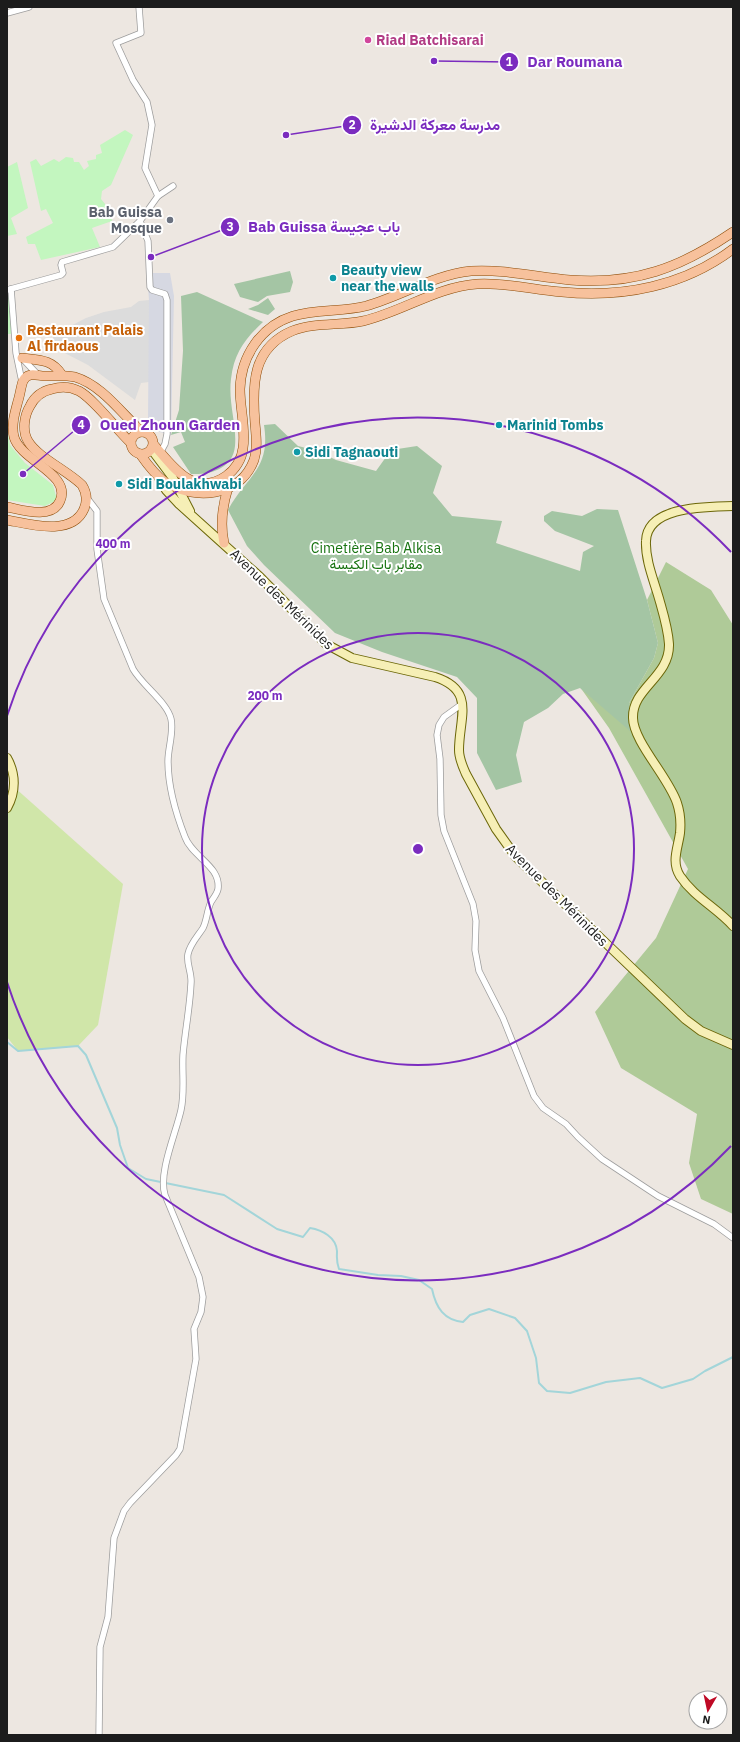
<svg xmlns="http://www.w3.org/2000/svg" width="740" height="1742" viewBox="0 0 740 1742" font-family="'IBM Plex Sans',Vazirmatn,sans-serif">
  <rect width="100%" height="100%" fill="#ede7e1"/>
  <polygon fill="#d0e6a9" points="14,787 123,884 98,1025 78,1046 18,1051 7,1037 7,809"/>
  <polygon fill="#afca98" points="666,562 711,590 733,625 733,1214 701,1199 689,1163 697,1114 621,1068 595,1012 656,938 688,869 609,728 580,687 630,730 629,703 654,658 658,643 647,600"/>
  <g fill="#a4c5a4">
    <polygon points="290,271 293,282 290,292 267,296 258,302 240,297 234,284"/>
    <path d="M197 292 263 322C245 339 234 353 231 379 228 403 237 425 235 446 233 469 210 475 191 474L173 447 185 442 181 432 171 435 179 410 183 351 181 296Z"/>
    <polygon points="268,298 275,309 268,315 248,309 258,305"/>
    <path d="M275 424 298 446 318 451 336 460 376 471 391 450 417 446 442 466 433 493 452 516 502 521 496 543 580 571 583 552 594 546 555 531 544 521V516L552 511 582 516 597 509 618 510 647 600 658 643 654 658 629 703 630 731 580 688 563 694 548 708 524 722 516 755 522 782 496 790 477 753V698L457 677 382 652 335 633 264 565 247 546 228 510C246 476 271 470 264 425Z"/>
  </g>
  <g fill="#c3f6bf">
    <polygon points="125,130 133,135 111,185 102,191 101,199 110,210 112,221 92,228 100,247 41,260 35,244 28,244 26,237 53,223 46,209 41,211 30,162 36,159 41,166 54,159 59,162 66,157 73,158 74,162 79,162 84,170 89,166 87,161 96,159 96,155 102,153 100,145"/>
    <polygon points="17,162 28,208 11,218 17,234 7,236 7,167"/>
    <polygon points="10,286 13,334 7,334 7,287"/>
    <polygon points="7,429 10,445 25,463 53,485 57,500 45,506 7,500"/>
  </g>
  <polygon fill="#dcdcdc" points="149,300 149,382 141,383 135,400 88,365 53,347 53,335 86,318 104,312 131,307 139,301"/>
  <polygon fill="#d6d8e2" points="147,273 170,273 174,296 171,435 156,431 148,419 149,300"/>
  <g fill="none" stroke-linecap="round" stroke-linejoin="round">
    <path stroke="#a3d5d9" stroke-width="2" d="M7 1042 18 1051 78 1046 86 1055 117 1128 120 1145 128 1168 146 1179 224 1195 277 1229 303 1237 310 1228C322 1230 336 1237 337 1251 337 1259 336 1260 339 1269L378 1275 401 1276 419 1280 432 1289C436 1308 444 1320 463 1322L470 1315 489 1309 515 1318 527 1331 536 1358 539 1383 547 1391 570 1393 606 1382 640 1378 662 1388 693 1379 705 1371 733 1357"/>
    <defs>
      <g id="street">
        <polyline points="139,7 141,33 116,43 133,80 147,102 152,125 145,168 158,196"/>
        <polyline points="7,13 29,7"/>
        <polyline points="140,221 148,241 150,287 152,290 165,294 167,300 167,434 165,444 160,453"/>
        <polyline points="11,289 16,353 22,382"/>
        <polyline points="7,290 61,275 63,273 61,265 62,262 113,247 140,221 158,196 173,186"/>
        <polyline points="22,358 38,375"/>
        <path d="M87 498 97 511V549L104 599 133 669C142 685 167 702 171 719 174 732 168 748 168 761 168 787 176 814 185 837 192 857 221 866 218 889 217 894 214 897 211 902 207 910 207 920 203 928 198 936 190 944 188 954 186 963 192 973 191 983 190 1007 185 1031 183 1055 182 1073 185 1092 181 1110 176 1133 158 1173 165 1195L199 1277 203 1297 201 1312 194 1329 196 1359 180 1449 176 1455 130 1503 124 1511 114 1538 108 1617 100 1647 99 1735"/>
        <polyline points="462,704 444,717 439,725 437,735 440,759 441,815 444,831 473,904 476,921 475,950 479,971 503,1018 534,1096 543,1108 566,1124 578,1137 602,1159 658,1196 714,1224 733,1238"/>
      </g>
      <g id="secondary">
        <polyline points="152,450 173,478 190,511"/>
        <path d="M159 478 166 490 179 504 260 577 326 644 352 658 435 677C476 690 459 718 459 750 459 759 463 767 466 774L496 829 516 857 685 1019 701 1031 733 1045"/>
        <path d="M733 506C709 507 647 505 646 541 645 561 655 583 660 602 664 616 668 629 669 644 670 677 632 688 633 718 633 741 669 778 677 803 680 812 681 823 680 833 678 848 671 862 680 876 694 897 717 908 733 926"/>
        <path d="M7 758C16 774 16 792 7 808"/>
      </g>
      <g id="primary">
        <path d="M22 358C39 360 52 359 62 375"/>
        <circle cx="142" cy="443" r="11"/>
        <path d="M154 445C173 467 194 498 226 476 235 470 242 459 243 448 246 429 240 409 240 389 241 356 261 326 293 316 316 309 342 312 366 306 402 296 433 275 471 271 504 269 537 277 570 280 635 285 680 268 733 232"/>
        <path d="M140 454C147 464 155 475 165 482 195 501 240 497 254 460 258 448 256 435 255 423 252 385 252 348 292 331 314 322 340 326 363 321 402 312 436 287 477 284 505 282 534 290 562 292 623 298 684 286 733 249"/>
        <path d="M7 507C22 510 52 520 60 501 72 474 21 461 14 437 11 425 15 412 18 401 20 395 21 386 23 381 28 371 37 376 45 376 55 376 64 375 75 377 102 385 122 414 142 432"/>
        <path d="M7 520C29 524 72 537 84 509 88 500 87 493 82 485 68 471 37 457 28 441 22 431 24 416 30 406 35 396 42 391 52 389 62 386 71 387 79 391 94 399 117 430 131 443"/>
        <path d="M224 543C220 524 222 507 228 488"/>
      </g>
    </defs>
    <use href="#street" stroke="#9d9d9d" stroke-width="7"/>
    <use href="#secondary" stroke="#6c6709" stroke-width="10"/>
    <use href="#primary" stroke="#8d4b06" stroke-width="10"/>
    <use href="#street" stroke="#fff" stroke-width="5.5"/>
    <use href="#secondary" stroke="#f6efb6" stroke-width="8"/>
    <use href="#primary" stroke="#f7c19c" stroke-width="9"/>
  </g>
  <g fill="none" stroke="#7b2cbf" stroke-width="2">
    <circle cx="418" cy="849" r="216"/>
    <path d="M731 1146A432 432 0 0 1 7 982M7 716A432 432 0 0 1 731 552"/>
  </g>
  <circle fill="#d1479c" stroke="#fff" stroke-width="1.5" cx="368" cy="40" r="4"/>
  <circle fill="#6b7280" stroke="#fff" stroke-width="1.5" cx="170" cy="220" r="4"/>
  <g fill="#0f9aa8" stroke="#fff" stroke-width="1.5">
    <circle cx="333" cy="278" r="4"/>
    <circle cx="499" cy="425" r="4"/>
    <circle cx="297" cy="452" r="4"/>
    <circle cx="119" cy="484" r="4"/>
  </g>
  <circle fill="#e8710a" stroke="#fff" stroke-width="1.5" cx="19" cy="338" r="4"/>
  <g text-anchor="middle" stroke-width="4" stroke-linejoin="round" paint-order="stroke">
    <g font-size="14" font-weight="bold" fill="#b23c85" stroke="#fff" text-anchor="start">
      <text x="376" y="45">Riad Batchisarai</text>
    </g>
    <g font-size="14" font-weight="bold" fill="#5b616d" stroke="#fff" text-anchor="end">
      <text x="162" y="217">Bab Guissa<tspan x="162" dy="16">Mosque</tspan></text>
    </g>
    <g font-size="14" font-weight="bold" fill="#0d838f" stroke="#fff" text-anchor="start">
      <text x="341" y="275">Beauty view<tspan x="341" dy="16">near the walls</tspan></text>
      <text x="507" y="430">Marinid Tombs</text>
      <text x="305" y="457">Sidi Tagnaouti</text>
      <text x="127" y="489">Sidi Boulakhwabi</text>
    </g>
    <g font-size="14" font-weight="bold" fill="#c56008" stroke="#fff" text-anchor="start">
      <text x="27" y="335">Restaurant Palais<tspan x="27" dy="16">Al firdaous</tspan></text>
    </g>
    <g font-size="14" fill="#177310" stroke="#fff">
      <text x="376" y="553">Cimetière Bab Alkisa<tspan x="376" dy="16">مقابر باب الكيسة</tspan></text>
    </g>
    <g font-size="14" fill="#1c1c1c" stroke="#fff">
      <text transform="translate(282 599) rotate(44)" y="5">Avenue des Mérinides</text>
      <text transform="translate(557 895) rotate(45)" y="5">Avenue des Mérinides</text>
    </g>
  </g>
  <circle cx="418" cy="849" r="6" fill="#7b2cbf" stroke="#fff" stroke-width="2"/>
  <g font-size="12" text-anchor="middle" font-weight="bold" fill="#7b2cbf" stroke="#fff" stroke-width="4" stroke-linejoin="round" paint-order="stroke">
    <text x="113" y="548">400 m</text>
    <text x="265" y="700">200 m</text>
  </g>
  <path fill="none" stroke="#7b2cbf" stroke-width="1.5" d="M434 61L509 62M286 135L352 125M151 257L230 227M23 474L81 425"/>
  <g fill="#7b2cbf" stroke="#fff" stroke-width="1.5">
    <circle cx="434" cy="61" r="4"/>
    <circle cx="286" cy="135" r="4"/>
    <circle cx="151" cy="257" r="4"/>
    <circle cx="23" cy="474" r="4"/>
    <circle cx="509" cy="62" r="10"/>
    <circle cx="352" cy="125" r="10"/>
    <circle cx="230" cy="227" r="10"/>
    <circle cx="81" cy="425" r="10"/>
  </g>
  <g font-size="12" text-anchor="middle" font-weight="bold" fill="#fff">
    <text x="509" y="66">1</text>
    <text x="352" y="129">2</text>
    <text x="230" y="231">3</text>
    <text x="81" y="429">4</text>
  </g>
  <g font-size="15" text-anchor="middle" font-weight="bold" fill="#7b2cbf" stroke="#fff" stroke-width="4" stroke-linejoin="round" paint-order="stroke">
    <text x="575" y="67">Dar Roumana</text>
    <text x="435" y="130">مدرسة معركة الدشيرة</text>
    <text x="324" y="232">Bab Guissa باب عجيسة</text>
    <text x="170" y="430">Oued Zhoun Garden</text>
  </g>
  <rect width="740" height="1742" fill="none" stroke="#1c1c1c" stroke-width="16"/>
  <g transform="translate(708 1710) rotate(189)"><circle r="19" fill="#ffffff" stroke="#a4a4a4"/>
  <path d="M0-3L7 15L0 10L-7 15Z" fill="#bf0925"/>
  <text y="-6" font-size="11" font-weight="bold" text-anchor="middle" fill="#1c1c1c">N</text>
  </g>
</svg>
